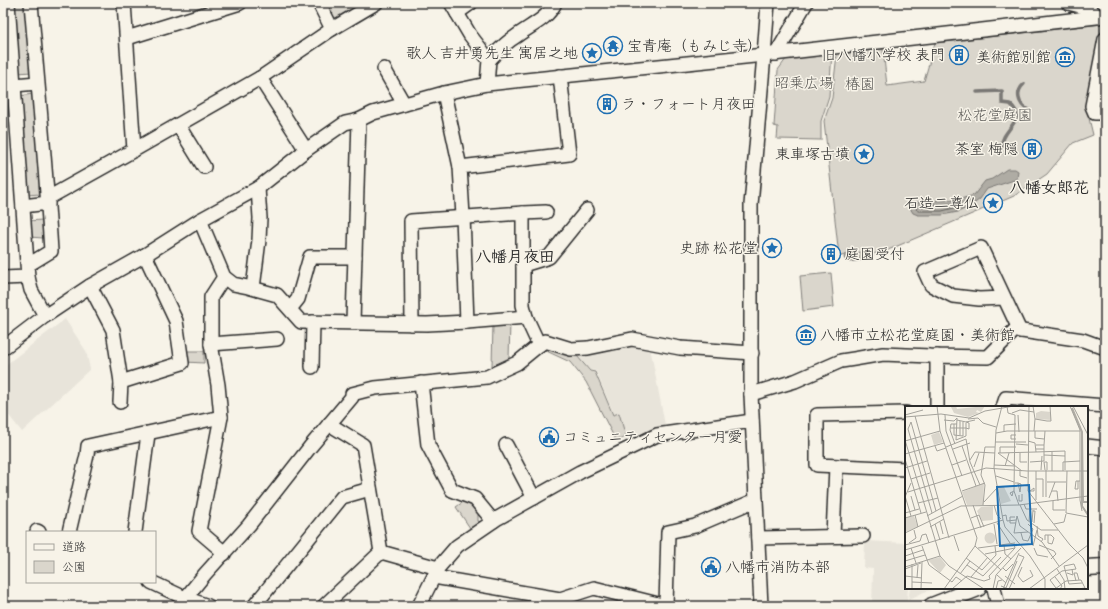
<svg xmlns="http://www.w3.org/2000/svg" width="1108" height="609" viewBox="0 0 1108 609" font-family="Dekko,'Klee One',sans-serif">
  <rect width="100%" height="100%" fill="#f7f3e8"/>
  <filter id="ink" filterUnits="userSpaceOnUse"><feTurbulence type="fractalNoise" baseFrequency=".025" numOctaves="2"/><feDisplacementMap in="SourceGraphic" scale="8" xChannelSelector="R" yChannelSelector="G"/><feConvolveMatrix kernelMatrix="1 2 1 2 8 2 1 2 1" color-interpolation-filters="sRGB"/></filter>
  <g filter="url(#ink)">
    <g fill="#e8e4da">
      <polygon points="65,319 86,351 90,369 22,432 3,408 3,367"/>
      <polygon points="624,345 650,347 665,425 626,438 619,413 614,415 596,371 590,370 577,356"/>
      <polygon points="865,541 906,543 906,588 908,588 907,601 897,606 872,606 873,569 864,568"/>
      <polygon points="910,588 940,588 924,592 908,600"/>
    </g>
    <g fill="#dad6cc" stroke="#82807c">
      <polygon points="12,3 26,3 32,72 17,73"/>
      <polygon points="323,3 367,3 341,19 332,18"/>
      <polygon points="1102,24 1087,110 1093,135 1073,143 1047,174 1014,196 881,253 839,256 824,121 832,98 837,54 883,49 887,86 924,81 935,43"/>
      <polygon points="832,52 829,96 821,121 821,140 777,139 778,127 774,126 778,70 786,59"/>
      <polygon points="33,94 41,194 26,195 19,96"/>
      <polygon points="42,220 43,238 29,237 27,221"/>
      <polygon points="831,273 834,307 803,311 800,276"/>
      <polygon points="510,323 509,358 492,366 493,324"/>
      <polygon points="544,346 577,356 590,371 595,372 613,415 619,413 626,437 616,441 586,382 570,362 540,348"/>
      <polygon points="184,351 204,351 204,363 185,362"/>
      <polygon points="463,502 474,506 481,514 478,515 478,521 481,522 470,528 456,507"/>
    </g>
    <g fill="#afaca4" stroke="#7a7874">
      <polygon points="1007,169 1015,169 1018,171 1017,179 987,189 980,199 971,206 958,212 942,215 918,215 913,213 910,208 913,204 921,201 957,200 974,195 985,181 992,179"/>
      <path d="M865 250 871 251 873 252V257L870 259 850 262 846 261 844 258C847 250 849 254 855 253 858 253 862 251 865 250Z"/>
    </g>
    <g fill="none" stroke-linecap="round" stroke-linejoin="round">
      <polygon stroke="#605f5b" stroke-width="1" points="957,204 959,205 958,207 942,211 919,211 916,209 917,207 922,205"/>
      <g stroke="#7a7874" stroke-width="3.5">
        <path d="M1024 84C1015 92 1018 104 1028 110"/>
        <path d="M977 92 1002 91V103L1010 104C1029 119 1001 130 1002 145L1005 149V154"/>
      </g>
      <defs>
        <g id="minor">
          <polyline points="8,3 28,277 31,290 45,316"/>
          <polyline points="124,3 134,150"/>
          <polyline points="319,3 332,29"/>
          <polyline points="451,3 470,35 489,60 487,84"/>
          <polyline points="1068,3 1088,8 1098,16"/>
          <polyline points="457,13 471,3"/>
          <polyline points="127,38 240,3"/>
          <polyline points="776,54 806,3"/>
          <path d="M489 60C497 52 505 43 515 37 529 26 547 20 555 3"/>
          <polyline points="384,69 404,104"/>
          <polyline points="260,78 306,150"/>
          <polyline points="3,86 37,83"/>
          <polyline points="444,93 460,167"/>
          <polyline points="1105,113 1095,113 1092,106 1105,39"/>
          <polyline points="178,125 204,167"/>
          <polyline points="48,198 134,150 260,78 332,29 376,3"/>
          <polyline points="23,206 48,203"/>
          <polyline points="523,213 546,212"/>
          <path d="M28 265 51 251C46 168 38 86 31 3"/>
          <polyline points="523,265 549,257 587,210"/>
          <polyline points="224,277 211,297 211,344 218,385 221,417 199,531 220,549 224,554"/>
          <polyline points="3,278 28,277"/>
          <polyline points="90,286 113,330 121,382"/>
          <polyline points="253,288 259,240 260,218 258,188"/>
          <polyline points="1004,298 979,299 953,296 931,285 925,272 981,248 1020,331"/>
          <polyline points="290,309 298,299 310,257 355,257"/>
          <polyline points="353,322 359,120"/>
          <polyline points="467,322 463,216 460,167 569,154 560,76"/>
          <polyline points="412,324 411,221 523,213 523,305 526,317"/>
          <polyline points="211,344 277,339"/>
          <polyline points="539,345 545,341 571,349 588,348 632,339 680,348 752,353"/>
          <polyline points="3,348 45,316 90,286 145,255 200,220 258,188 306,150 345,123 359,120 373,113 444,93 487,84 764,55 1105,16"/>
          <polyline points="312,367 313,322"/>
          <polyline points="421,383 428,445 452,490 475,499 493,521"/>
          <polyline points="751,394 795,381 841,361 854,359 883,354 930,356 988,357 1015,330 1083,340 1105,348"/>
          <polyline points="120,402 121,382 182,363 176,321 145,255"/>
          <polyline points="937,407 937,356"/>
          <polyline points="1003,407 1006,398 1105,406"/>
          <polyline points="906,413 817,415 817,465 906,469"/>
          <polyline points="329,424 363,445 381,552"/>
          <polyline points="506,445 534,498"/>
          <polyline points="1087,446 1105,448"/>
          <polyline points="37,531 39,532"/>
          <polyline points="69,532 87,455 88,446 221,417"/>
          <polyline points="135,532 148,434"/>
          <polyline points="833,536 836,466"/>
          <polyline points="758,538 863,536"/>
          <polyline points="381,552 438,568"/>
          <polyline points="434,577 560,599 594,588 666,606"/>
          <polyline points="151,582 185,598 208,606"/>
          <polyline points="994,588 998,606"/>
          <polyline points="179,606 205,574 249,525 310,447 352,397 352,394 375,388 487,377 517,363 539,345 526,317 467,322 427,324 301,322 277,295 248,287 233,284 224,277 200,220"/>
          <polyline points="254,606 342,497 370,489"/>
          <polyline points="324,606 381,552"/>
          <polyline points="419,606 438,568 457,546 498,518 580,472 657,435 752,421"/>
          <polyline points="666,606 668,532 695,526 756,500"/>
          <polyline points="761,606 751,394 751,205 764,55 768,3"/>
        </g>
        <g id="major">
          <polyline points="1087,568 1105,567"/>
          <polyline points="932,606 978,588"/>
        </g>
      </defs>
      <use href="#minor" stroke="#2b2b2b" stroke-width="16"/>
      <use href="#major" stroke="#2b2b2b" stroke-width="19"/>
      <use href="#minor" stroke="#f7f3e8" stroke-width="13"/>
      <use href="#major" stroke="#f7f3e8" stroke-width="16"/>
    </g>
  </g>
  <defs>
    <symbol id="temple-ring" viewBox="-11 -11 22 22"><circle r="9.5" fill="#f7f3e8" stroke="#1f6fb2" stroke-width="1.5"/><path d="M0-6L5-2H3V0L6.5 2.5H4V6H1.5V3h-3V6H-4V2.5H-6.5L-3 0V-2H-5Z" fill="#1f6fb2"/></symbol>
    <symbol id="sight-ring" viewBox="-11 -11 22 22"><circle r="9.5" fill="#f7f3e8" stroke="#1f6fb2" stroke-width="1.5"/><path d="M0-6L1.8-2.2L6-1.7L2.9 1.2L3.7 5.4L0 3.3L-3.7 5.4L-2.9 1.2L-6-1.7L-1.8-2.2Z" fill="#1f6fb2"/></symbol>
    <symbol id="building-ring" viewBox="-11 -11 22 22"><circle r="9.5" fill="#f7f3e8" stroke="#1f6fb2" stroke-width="1.5"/><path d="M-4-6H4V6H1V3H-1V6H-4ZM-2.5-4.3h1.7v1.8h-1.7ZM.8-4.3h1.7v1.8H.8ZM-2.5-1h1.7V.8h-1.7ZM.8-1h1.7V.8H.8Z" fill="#1f6fb2"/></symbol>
    <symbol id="museum-ring" viewBox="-11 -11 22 22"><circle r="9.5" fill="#f7f3e8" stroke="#1f6fb2" stroke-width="1.5"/><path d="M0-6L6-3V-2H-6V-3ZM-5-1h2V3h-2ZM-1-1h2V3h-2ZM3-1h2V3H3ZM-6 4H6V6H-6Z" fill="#1f6fb2"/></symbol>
    <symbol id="civic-ring" viewBox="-11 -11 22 22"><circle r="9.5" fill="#f7f3e8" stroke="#1f6fb2" stroke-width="1.5"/><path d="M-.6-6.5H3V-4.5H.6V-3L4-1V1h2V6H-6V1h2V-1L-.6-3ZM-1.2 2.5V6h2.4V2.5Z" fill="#1f6fb2"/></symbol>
  </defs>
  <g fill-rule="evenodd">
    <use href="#temple-ring" x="602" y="35" width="22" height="22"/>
    <use href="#sight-ring" x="581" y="42" width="22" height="22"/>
    <use href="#building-ring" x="948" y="44" width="22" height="22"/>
    <use href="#museum-ring" x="1054" y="46" width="22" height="22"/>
    <use href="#building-ring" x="596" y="93" width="22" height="22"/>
    <use href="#building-ring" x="1021" y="138" width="22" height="22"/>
    <use href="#sight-ring" x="853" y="143" width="22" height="22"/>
    <use href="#sight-ring" x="982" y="192" width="22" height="22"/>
    <use href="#sight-ring" x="761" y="237" width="22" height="22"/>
    <use href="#building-ring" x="820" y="243" width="22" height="22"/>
    <use href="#museum-ring" x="795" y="324" width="22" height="22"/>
    <use href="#civic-ring" x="538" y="426" width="22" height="22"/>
    <use href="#civic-ring" x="700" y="556" width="22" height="22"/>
  </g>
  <g text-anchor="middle" stroke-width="3" stroke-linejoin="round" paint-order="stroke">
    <g font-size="15" fill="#2b2b2b" stroke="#f7f3e8" text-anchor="end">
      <text x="627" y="51" text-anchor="start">宝青庵（もみじ寺）</text>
      <text x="578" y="58">歌人 吉井勇先生 寓居之地</text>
      <text x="945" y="60">旧八幡小学校 表門</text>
      <text x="1051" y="62">美術館別館</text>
      <text x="621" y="109" text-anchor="start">ラ・フォート月夜田</text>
      <text x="1018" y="154">茶室 梅隠</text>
      <text x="850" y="159">東車塚古墳</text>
      <text x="979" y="208">石造二尊仏</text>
      <text x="758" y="253">史跡 松花堂</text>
      <text x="845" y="259" text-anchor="start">庭園受付</text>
      <text x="820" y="340" text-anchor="start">八幡市立松花堂庭園・美術館</text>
      <text x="563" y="442" text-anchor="start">コミュニティセンター月愛</text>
      <text x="725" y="572" text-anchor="start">八幡市消防本部</text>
    </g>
    <g font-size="15" fill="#575653" stroke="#f7f3e8">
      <text x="804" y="88">昭乗広場</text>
      <text x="860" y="89">椿園</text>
      <text x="995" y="120">松花堂庭園</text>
    </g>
    <g font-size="16" font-weight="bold" fill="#2b2b2b" stroke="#f7f3e8">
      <text x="1049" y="193">八幡女郎花</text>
      <text x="515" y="262">八幡月夜田</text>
    </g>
  </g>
  <g transform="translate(905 406)">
    <rect width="183" height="183" fill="#f7f3e8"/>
    <path d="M51 0 52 3 80 0 76 6 72 4 71 6 74 7 63 11 49 7 46 1ZM136 5 146 6V14L131 13V7ZM34 26 38 36 29 39 26 29ZM79 77 78 99H62L57 86ZM93 81H99L106 95 96 98ZM88 100V114L77 115 72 105 76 101ZM9 110 13 121 0 126V112ZM79.5 132a5.5 5.5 0 1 1 11 0a5.5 5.5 0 1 1-11 0ZM35 151 41 159 35 167 23 154Z" fill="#dad6cc"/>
    <path fill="none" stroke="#afaca4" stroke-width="2" d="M167 2 177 26V100L183 109M177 26 178 96H183"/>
    <path fill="none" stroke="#a5a39c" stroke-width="1" d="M32 0 35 25 72 132 70 140 39 183M97 0 91 24 89 62 98 114 100 121 125 150 140 173V183M102 0 103 7 110 9 109 85 114 99M124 0 123 85 165 139 178 152 183 162M128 0 130 13 142 15H146L145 0M165 0 175 24V94L177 105M168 0 183 29M107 7 115 4 129 6M0 9 18 4M40 9 41 25 57 70M113 9 114 26M10 10 44 132M0 11 36 8 64 12 80 5 109 0M52 12 51 34 61 30V22L64 23V17L61 16M63 13 73 12 78 17 91 21M39 14 49 15 52 12M52 14 61 16 70 14M6 16 3 23 27 107M6 16 31 105M49 18V29L58 30M46 22H61V17M129 25 130 13M130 25V32L139 33M99 26V19L111 18M91 27 102 25H175M55 29V15M111 29H106V33H111M58 30V16M0 34 35 150 44 160 79 183M0 35 35 25M90 36H121M50 38 45 24 46 18H52M111 38 123 39M131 39H139V43H131M139 39 140 25M30 40 32 45 41 42M57 40 71 80M41 41 61 33 65 56 75 79M48 43 65 37M131 46 160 45V64M93 47 131 46 130 37 123 35M93 47 117 65M95 47V41H111M115 47V56H122M0 48 39 37M139 49 160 50M0 53 16 107M65 54 70 46 90 47M125 56 139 55V43M47 59 61 54M89 59 110 60M100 60 104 47M69 61 74 47M0 62 22 55M136 64 137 50M140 64 139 56H142V64M115 65V70L122 72M122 65H183M147 65V46M158 65V56L175 55M162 65 161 107 183 111M91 70 109 76M6 73 25 67M131 73H138V91M173 75V83H170L171 75H175M142 76H161M110 77H113L116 78 115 86 113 77M57 85 80 77M124 85H129V82L125 85M147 85H152L153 95M3 86 81 62 122 65M108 86 107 90 105 87 109 85M114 89V95H117V88M0 90 6 110M6 90 10 104M0 91 6 77M141 91V64M144 92 150 76M131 94V65M148 95V104H160M79 96 92 82M13 97 33 92M119 98 121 103H132M68 99 76 122M78 99 80 79 76 69 80 41H90M89 99 92 109 96 113M115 99 122 114 136 124H153M128 105H130L129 117M0 107 14 103M10 109 13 121M22 110 58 90M97 110 101 109 102 115 111 114M110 111H105V117H111M0 112 21 106M66 112 74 109 79 121M124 115 125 103M35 116 38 128M127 116 128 104M92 117 105 137M30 118 35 134M89 118 92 138M149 118 159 116 161 108M132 120 133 130 138 133 136 136M25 121 39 113M0 127 56 100 114 99 183 90M109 127 112 110 115 120 137 136 154 160M109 127 123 126M116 127 118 134 123 135 128 123 123 118M49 130 54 145M140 134V129H146L149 132 147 138 143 137V129M4 137 11 132 9 124M0 139 15 135 17 129 21 128 24 137M99 139 100 148 106 153M134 139 149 145 151 148 146 153M17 140 24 159 47 176 51 171 57 175M70 140 96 164M128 140 132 124M6 142 11 157M73 142 110 137M129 142 132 149 143 151M0 144 98 114M80 148 110 142M0 150 18 144M61 152 77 164M0 155 20 149M62 159 78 170 96 151M159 160 164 178 177 177M0 161 35 150M117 161 113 170 118 176 128 170 125 164M98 162 101 165 108 158M0 163 16 157M152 163 159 174 160 183M77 164 91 149 90 140M162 167 168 169 167 163M55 168 65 155M92 169 101 177M0 170 17 172M100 170 110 178M66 171 83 151M150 171 157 180 155 183M12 172 13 159M171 175 169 167H172L174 174M7 176 27 177M96 180 101 182 112 155M151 182 145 174 157 165 171 163 169 158 159 160M7 183V158M16 183 17 156M47 183 62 170 79 175 85 173 84 170 110 142 109 138M88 183 91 169 116 142M91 183 93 175 97 174M98 183 114 147M104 183 119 151 114 149M124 183 183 139M150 183 161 175 176 174 180 182 173 183"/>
    <path fill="#1f6fb2" fill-opacity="0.15" stroke="#1f6fb2" stroke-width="2" d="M124 79 127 138 95 140 92 81Z"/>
    <rect width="183" height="183" fill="none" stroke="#2b2b2b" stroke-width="2"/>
  </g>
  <rect width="1108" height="609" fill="none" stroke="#f7f3e8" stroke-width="16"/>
  <rect x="8" y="8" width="1092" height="593" fill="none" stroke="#2b2b2b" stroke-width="1.5" filter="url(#ink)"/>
  <rect x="26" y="531" width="130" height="52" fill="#f7f3e8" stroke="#a5a39c"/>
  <rect x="34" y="544" width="20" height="6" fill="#f7f3e8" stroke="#a5a39c"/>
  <text x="62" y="551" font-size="12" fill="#2b2b2b">道路</text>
  <rect x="34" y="561" width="20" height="12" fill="#dad6cc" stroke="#a5a39c"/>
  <text x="62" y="571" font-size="12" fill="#2b2b2b">公園</text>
</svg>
